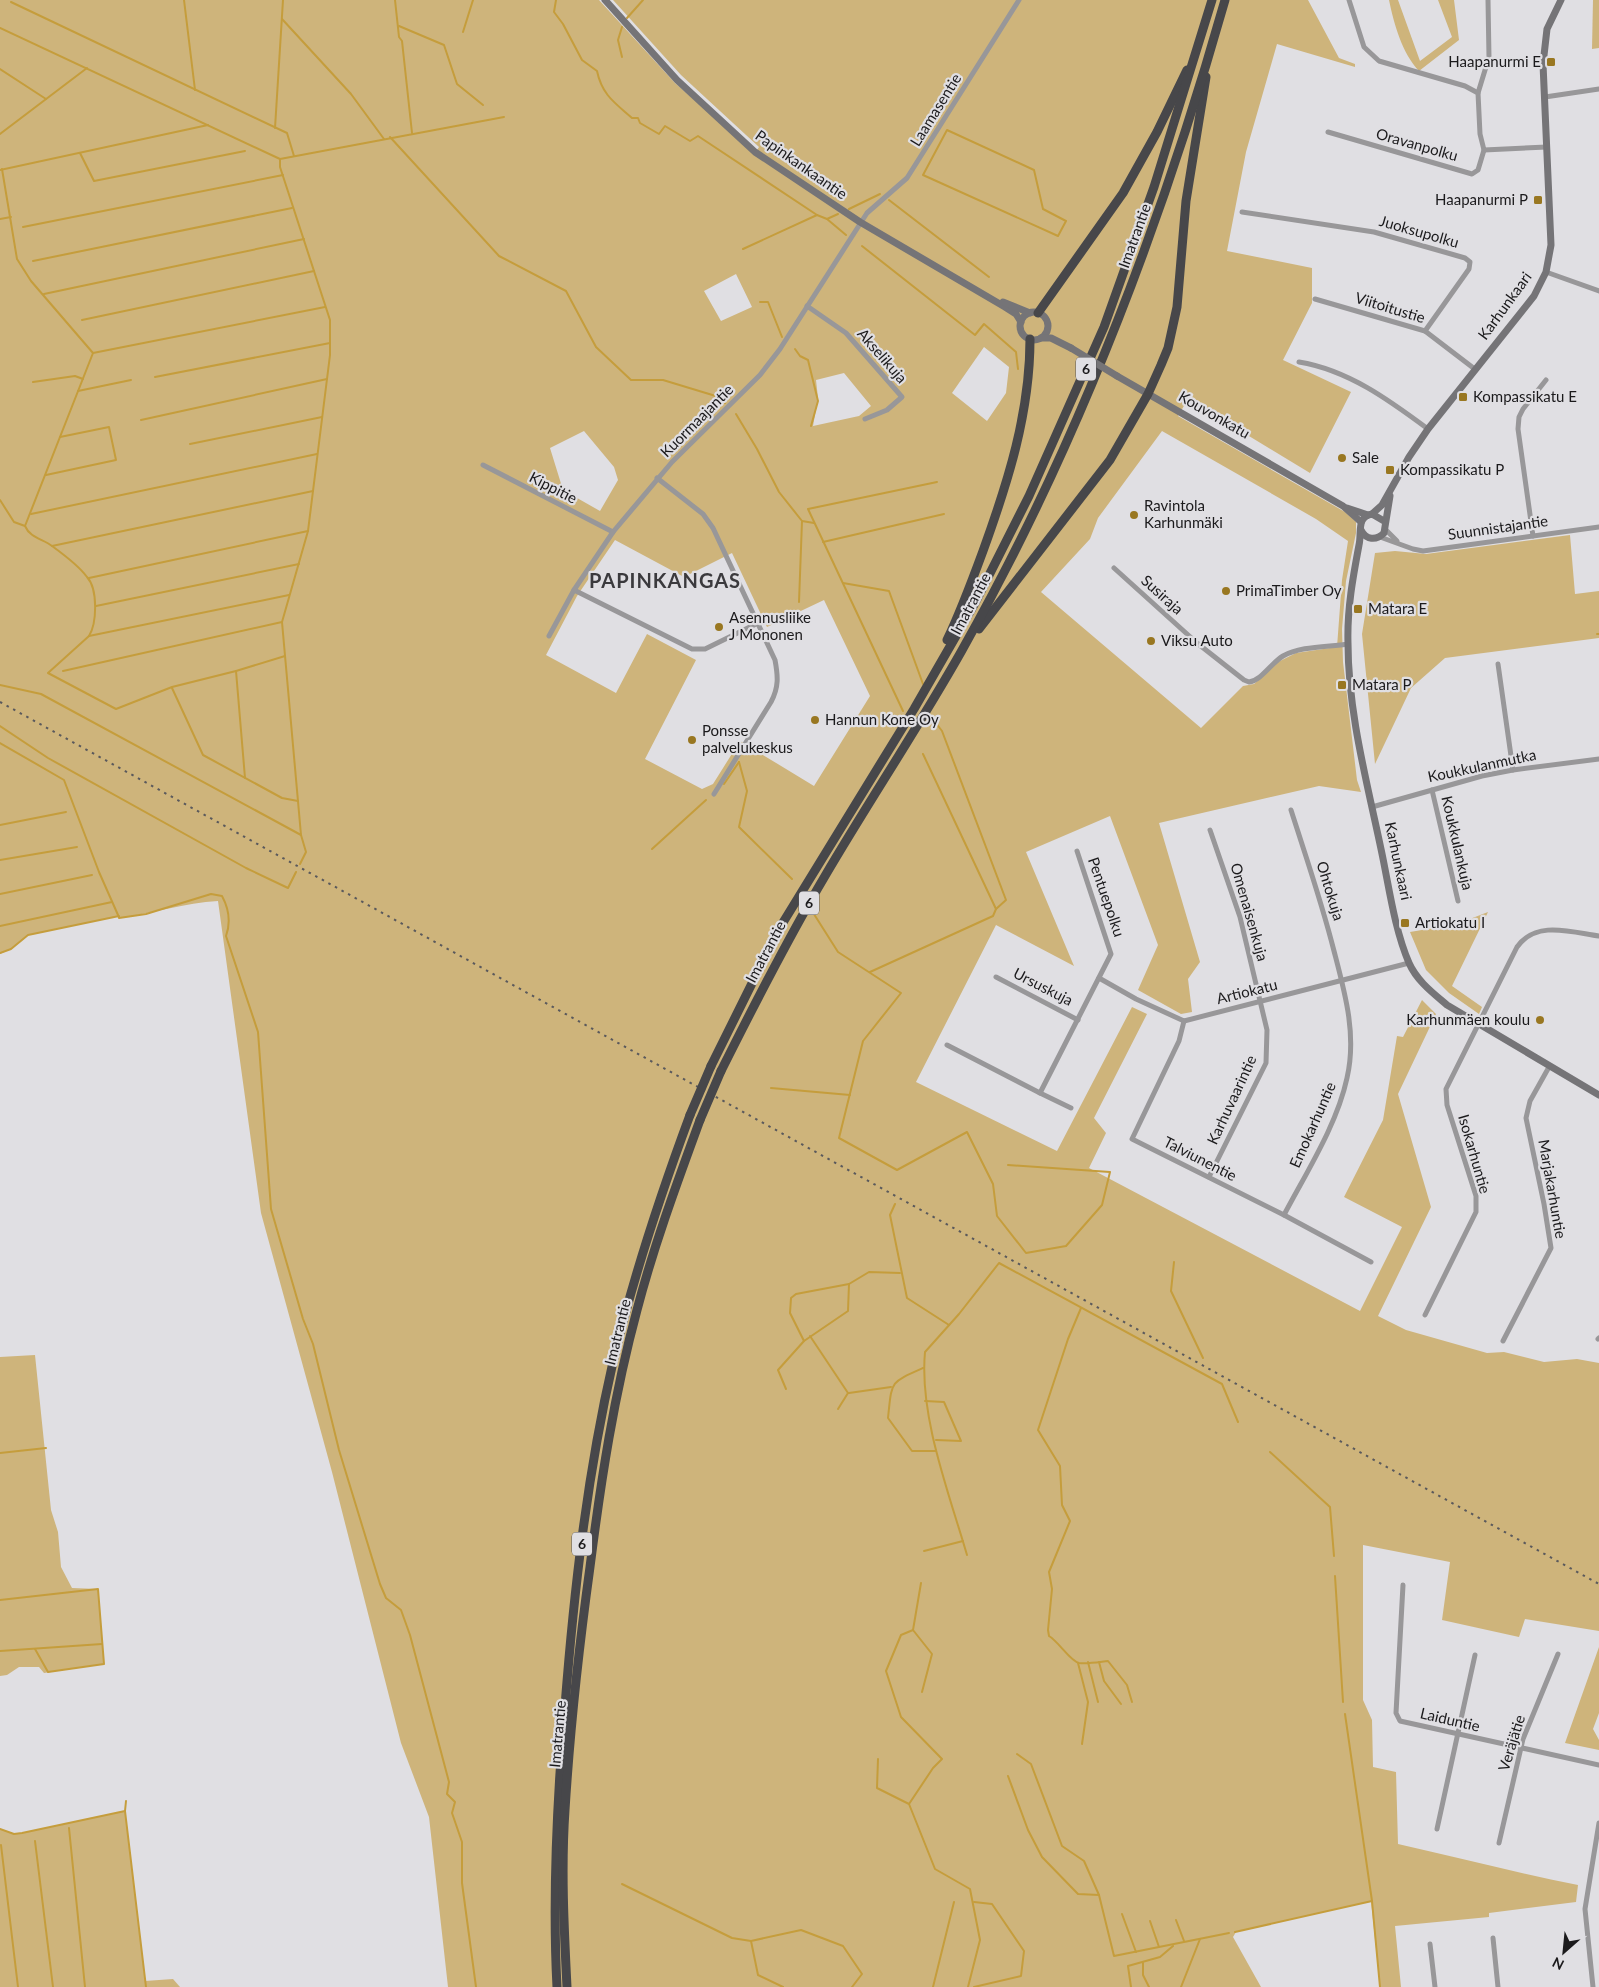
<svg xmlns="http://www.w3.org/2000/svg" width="1599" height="1987" viewBox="0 0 1599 1987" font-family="Lato,sans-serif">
  <rect width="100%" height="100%" fill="#e0dfe3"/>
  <g fill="#ceb47b" fill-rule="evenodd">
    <path d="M0 0H599L675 83 755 153 759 147 681 75 613 0H1308L1339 58 1355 64V67L1277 44 1246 152 1227 251 1312 268V303L1283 360 1351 392 1310 473 1188 399 1178 416 1345 512 1356 522V533L1346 581 1342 629 1343 662 1357 780 1361 792 1319 786 1159 823 1200 962 1188 979 1192 1012 1181 1014 1138 990 1158 945 1110 816 1026 852 1074 966 996 925 916 1082 1057 1151 1132 1007 1147 1014 1094 1118 1106 1133 1089 1168 1360 1311 1402 1227 1344 1197 1383 1120 1397 1036 1403 1037 1422 1000 1436 1014 1398 1094 1431 1207 1378 1316 1406 1330 1487 1353 1504 1352 1544 1362 1577 1359 1599 1363V1631L1525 1619 1519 1637 1442 1620 1450 1562 1363 1545V1700L1372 1720 1373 1767 1396 1772 1398 1844C1459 1858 1518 1873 1578 1885L1576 1902 1489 1913V1917L1395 1926 1401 1987H1380L1371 1901 1236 1932 1233 1937 1261 1987H448L429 1817 401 1743 332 1472 261 1213 218 901C185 903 153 913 119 918L118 916 28 935 11 949 0 954ZM736 274 752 307 721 321 704 291ZM984 347 1009 367 1006 393 987 421 952 393ZM844 373 871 406 859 416 813 426 818 398 816 380ZM584 431 614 467 618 480 600 511 563 490 550 448ZM1162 431 1316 519 1348 541 1342 580 1337 647 1296 653 1278 662 1254 684 1243 686 1201 728 1041 592 1090 539 1098 518ZM615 540 684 577 732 553 767 627 824 600 870 696 814 786 740 741 713 784 702 789 645 759 696 660 647 634 616 693 546 655 577 596Z"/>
    <path d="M1389 0H1398L1420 61 1452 37 1438 0H1454L1459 40 1419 71C1402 53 1394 24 1389 0Z"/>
    <polygon points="1593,0 1599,0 1599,48 1592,49"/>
    <polygon points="1570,535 1575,594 1599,591 1599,638 1445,658 1411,688 1375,764 1362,634 1375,553 1395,551 1426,554"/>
    <polygon points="1488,912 1452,986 1482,1007 1479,1014 1449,993 1426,970 1410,932 1457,924"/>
    <polygon points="35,1355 51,1510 58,1532 61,1567 72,1588 98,1589 104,1664 44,1673 39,1667 19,1667 7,1675 0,1676 0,1357"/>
    <polygon points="1599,1647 1599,1713 1593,1729 1599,1740 1599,1750 1565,1743"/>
    <polygon points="125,1811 145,1981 173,1979 180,1987 0,1987 0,1829 14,1834 22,1833"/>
  </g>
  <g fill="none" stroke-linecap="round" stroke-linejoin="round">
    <g stroke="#c59d3c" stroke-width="2">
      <polyline points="184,0 195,90"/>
      <polyline points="395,0 399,37 402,41 412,133"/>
      <path d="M556 0 554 12 563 24 582 60 597 71C602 95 615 103 632 118H638L640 123 659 134 665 126 690 141 698 136 817 215 827 219 846 235"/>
      <polyline points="11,2 287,133 294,156"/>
      <polyline points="627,18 643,0"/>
      <polyline points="282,19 351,94 384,139"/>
      <polyline points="399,26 444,45 457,84 483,105"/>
      <polyline points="622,27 618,40 622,57"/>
      <polyline points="0,28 280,159 504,117"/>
      <polyline points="463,32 473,0"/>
      <polyline points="0,69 46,99"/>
      <polyline points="275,128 283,0"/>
      <polygon points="947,130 1034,170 1043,209 1066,221 1058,236 923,175"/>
      <polyline points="0,134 87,68"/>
      <polyline points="390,137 499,256 566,291 596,347 631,380 663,380 719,397 725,403"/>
      <polyline points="80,153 94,181 245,151"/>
      <polyline points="280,159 280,167 330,320 330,355 308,531 282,622 301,835 306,852 300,864"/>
      <polyline points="2,169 17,259 31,281 93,353"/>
      <polyline points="0,170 208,125"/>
      <polyline points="889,200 989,277"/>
      <polyline points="849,209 880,194"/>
      <polyline points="0,219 11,217"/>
      <polyline points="827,219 838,214"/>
      <polyline points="23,227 283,175"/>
      <polyline points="862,246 975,335 984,324 1016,352 1018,369"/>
      <polyline points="743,249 817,215"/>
      <polyline points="33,261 292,208"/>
      <polyline points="44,294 304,239"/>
      <polyline points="760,302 768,302 782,337"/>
      <polyline points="82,320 314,271"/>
      <polyline points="795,349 800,356 808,360 818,401 811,426"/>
      <path d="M93 353 25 526C30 538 43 539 52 546 63 554 79 566 87 577 98 589 97 623 89 636L48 673 116 709 172 687 236 671 285 656"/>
      <polyline points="93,353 325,307"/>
      <polyline points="155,377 330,343"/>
      <polyline points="33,382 75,376 83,379"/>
      <polyline points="78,391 131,380"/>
      <polyline points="736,414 757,449 779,492 802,521 814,523"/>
      <polyline points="141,420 327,379"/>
      <polyline points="190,444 322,417"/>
      <polyline points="46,475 116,460 109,427 60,437"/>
      <polyline points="0,500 14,522 25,526"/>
      <polyline points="31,514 317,454"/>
      <polyline points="823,542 944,514"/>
      <polyline points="52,546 313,491"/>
      <polyline points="89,578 308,531"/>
      <polyline points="843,583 889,591 923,684"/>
      <polyline points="799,602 802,521"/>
      <polyline points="96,606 299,564"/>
      <polyline points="1597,634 1599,634"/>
      <polyline points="89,636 289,595"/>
      <polyline points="63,671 282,622"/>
      <polyline points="236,671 245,778"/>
      <polyline points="0,685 41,694 301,835"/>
      <polyline points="172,688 203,755 282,798 298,801"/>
      <polyline points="903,711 808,509 937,482"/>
      <polyline points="0,726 48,758 246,868 288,888 296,872"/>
      <polyline points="0,743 64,780 99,872 118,915"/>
      <polyline points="923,754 996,909"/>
      <polyline points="739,762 747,791 739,827 792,879"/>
      <polyline points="724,784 739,762"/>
      <polyline points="0,825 66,812"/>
      <polyline points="652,849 706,800"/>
      <polyline points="0,860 77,847"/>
      <polyline points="0,894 92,875"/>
      <polyline points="812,911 838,952 901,993 863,1041 839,1138 897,1170 967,1132 993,1184 997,1216 1026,1253 1066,1246 1102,1205 1110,1172 1008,1165"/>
      <polyline points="0,926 112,902"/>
      <path d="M0 953 11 949 28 935 119 916V918L146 914 211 894 222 896C229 909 231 922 226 936L258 1032 271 1209 303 1319 313 1344 339 1450 380 1584 386 1598 401 1610 410 1635 449 1782 447 1794 455 1802 452 1813 462 1842V1883L476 1987"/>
      <polyline points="870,972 993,916 996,909 1006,900 942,731 932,718"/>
      <polyline points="771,1088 850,1095"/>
      <polyline points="895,1204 890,1215 907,1298 949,1325"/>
      <polyline points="1174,1262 1171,1291 1203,1358"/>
      <path d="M1081 1308 1068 1339 1038 1430 1060 1466 1062 1505 1070 1521 1049 1572 1052 1589 1048 1630 1049 1636C1059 1642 1070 1661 1079 1663 1088 1664 1099 1662 1108 1661L1127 1685 1132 1702"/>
      <polyline points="810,1336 848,1393"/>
      <polyline points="804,1341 790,1313 791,1298 796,1294 849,1284 869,1272 900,1273"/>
      <path d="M923 1368C889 1383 892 1381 888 1418L912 1451H936"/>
      <polyline points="786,1389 778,1370 804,1341 848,1311 849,1284"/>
      <polyline points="849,1393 891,1387"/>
      <polyline points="925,1401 944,1402 961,1441 936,1440"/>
      <polyline points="838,1409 848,1393"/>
      <polyline points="1270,1452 1330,1507 1334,1556"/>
      <polyline points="0,1453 46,1448"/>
      <polyline points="924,1551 963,1541"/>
      <path d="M967 1555C949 1493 919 1416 925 1352L959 1314 999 1263 1222 1384 1238 1422"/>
      <polyline points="1335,1576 1343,1702"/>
      <polyline points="921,1583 913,1630 932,1654 922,1692"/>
      <polyline points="0,1600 98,1589 104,1664 48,1672 35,1649"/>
      <polyline points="0,1651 102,1644"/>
      <polyline points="1088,1662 1098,1702"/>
      <polyline points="1099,1662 1104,1681 1121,1704"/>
      <polyline points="1078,1663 1088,1702 1082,1744"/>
      <polyline points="1345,1714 1372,1901 1380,1987"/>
      <polyline points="1017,1754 1031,1764 1062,1846 1084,1861 1099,1895 1114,1956 1229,1933"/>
      <polyline points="878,1759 877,1788 909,1804 935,1869 970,1889 980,1940 968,1987"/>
      <polyline points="1008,1776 1028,1830 1042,1857 1078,1894 1099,1895"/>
      <polyline points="126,1801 125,1811 146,1987"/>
      <polyline points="909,1804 933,1768 942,1759 901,1717 886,1671 901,1635 913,1630"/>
      <polyline points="69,1828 85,1987"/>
      <polyline points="0,1829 14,1834 22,1833 125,1811"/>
      <polyline points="35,1841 53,1987"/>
      <polyline points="1,1845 18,1987"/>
      <polyline points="622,1884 732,1938 751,1941"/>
      <polyline points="974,1902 992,1904 1024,1951 1021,1976 974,1987"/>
      <polyline points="1122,1914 1136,1952"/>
      <polyline points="1176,1920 1184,1941"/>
      <polyline points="1150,1921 1159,1947"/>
      <polyline points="1235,1932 1372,1901"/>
      <polyline points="1143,1963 1143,1975 1149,1987"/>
      <polyline points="783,1987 758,1975 751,1941 801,1930 843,1946 862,1974 852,1987"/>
      <polyline points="933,1987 954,1902"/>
      <polyline points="1131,1987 1128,1966 1160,1957 1173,1946"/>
      <polyline points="1181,1987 1200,1939"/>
    </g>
    <g stroke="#989799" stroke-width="5">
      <polyline points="1349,0 1364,47 1379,61 1465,86 1478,93 1480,134 1484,150 1547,147"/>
      <polyline points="1478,93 1489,57 1488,0"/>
      <polyline points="1545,97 1599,89"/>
      <polyline points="1328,132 1472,174 1478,170 1484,150"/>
      <polyline points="1242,212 1374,232 1465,258 1470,262 1469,269 1425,331"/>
      <polyline points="1546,272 1599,291"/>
      <polyline points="1315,299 1425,331 1476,370"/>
      <polyline points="807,306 846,333 902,397 887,410 865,419"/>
      <path d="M1299 362C1348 370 1389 400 1428 429"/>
      <polyline points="483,465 613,532"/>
      <path d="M657 478 703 514 713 528 775 660C778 676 779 687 771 702L714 794"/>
      <polyline points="1385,529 1397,541"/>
      <polyline points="1533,536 1518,429 1519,417 1523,409 1546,380"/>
      <polyline points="1380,537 1413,549 1423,551 1599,527"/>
      <path d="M1114 568 1197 643 1244 680 1249 682C1262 680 1271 663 1283 656 1300 646 1328 647 1348 644"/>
      <polyline points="574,590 692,649 705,649 758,623"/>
      <polyline points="549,636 574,590 613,532 672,462 760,375 780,349 867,213 907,178 1019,0"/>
      <polyline points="1498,664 1513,770"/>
      <polyline points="1432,790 1458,901"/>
      <polyline points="1372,807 1482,776 1513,770 1599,759"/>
      <polyline points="996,977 1078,1020"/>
      <polyline points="1099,978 1136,999 1184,1021 1409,963"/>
      <polyline points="1184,1021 1179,1041 1132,1139 1284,1215 1371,1262"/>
      <polyline points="947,1045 1040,1093 1111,954 1077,851"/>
      <polyline points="1040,1093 1071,1108"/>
      <polyline points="1209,1177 1266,1063 1267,1030 1240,917 1210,830"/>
      <path d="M1284 1215C1306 1173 1337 1125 1347 1078 1357 1035 1345 993 1334 951 1322 903 1306 857 1291 810"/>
      <path d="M1425 1315 1476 1212V1196L1447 1105 1446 1089 1517 947C1536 920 1571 932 1599 936"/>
      <polyline points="1598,1339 1599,1338"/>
      <polyline points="1503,1341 1551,1248 1544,1204 1526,1118 1530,1101 1549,1067"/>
      <polyline points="1403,1585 1396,1713 1400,1721 1599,1765"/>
      <polyline points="1437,1829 1475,1655"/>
      <polyline points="1499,1843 1523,1739 1558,1654"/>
      <polyline points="1493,1938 1498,1987"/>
      <polyline points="1430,1944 1435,1987"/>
      <polyline points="1593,1987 1585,1909 1599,1823"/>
    </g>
    <g stroke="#757477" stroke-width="7">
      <polyline points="605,0 677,80 755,152 860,222 1005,307 1016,314 1021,322"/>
      <polyline points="1003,302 1030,313"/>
      <circle cx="1034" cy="326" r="14"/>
      <polyline points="1041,338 1051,338 1071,348"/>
      <polyline points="1117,376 1343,506 1361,522"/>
      <polyline points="1347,508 1368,515"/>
      <polyline points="1372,514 1382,505 1409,457 1428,429 1534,296 1546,272 1551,245 1543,64 1547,29 1561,0"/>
      <path d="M1384 521 1372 514C1356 517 1362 532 1359 545 1353 577 1347 609 1348 643 1348 712 1367 782 1381 849 1389 886 1394 928 1409 963 1417 981 1433 993 1447 1005L1599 1095"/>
      <path d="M1361 530C1366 540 1376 541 1384 533L1390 496"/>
    </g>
    <g stroke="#47474a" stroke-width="9">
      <polyline points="1038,313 1123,193 1157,132 1187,70"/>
      <polyline points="979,629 1110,460 1148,394 1161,365 1168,348 1177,307 1186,201 1206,77"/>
      <path d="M947 640C961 611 972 581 983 551 1008 482 1030 413 1030 339"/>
      <polyline points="711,1066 779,929 914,709 975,603 1029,496 1104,327 1154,187 1212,0"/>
      <path d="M721 1071C754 1005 787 940 825 876 869 801 918 728 961 652 1077 447 1161 226 1225 0"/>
      <path d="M557 1987C552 1893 557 1800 565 1706 574 1591 587 1475 613 1362 633 1277 660 1196 690 1115"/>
      <path d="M567 1987C564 1928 561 1868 565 1810 570 1729 579 1647 590 1567 601 1480 614 1395 637 1310 654 1245 677 1183 700 1120"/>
    </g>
    <polyline stroke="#5a595c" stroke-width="2" stroke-dasharray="2.5 5" stroke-linecap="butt" points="0,702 1599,1584"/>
    <polyline stroke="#757477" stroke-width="7" points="1071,348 1117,376"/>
    <g stroke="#47474a" stroke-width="9">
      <polyline points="690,1115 711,1066"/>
      <polyline points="700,1120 721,1071"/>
    </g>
  </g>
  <g fill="#997721" stroke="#e0dfe3" stroke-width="2">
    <rect x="1546" y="57" width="10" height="10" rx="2.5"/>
    <rect x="1533" y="195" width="10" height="10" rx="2.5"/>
    <rect x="1458" y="392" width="10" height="10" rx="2.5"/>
    <circle cx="1342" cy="458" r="5"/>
    <rect x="1385" y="465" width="10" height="10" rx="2.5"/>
    <circle cx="1134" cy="515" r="5"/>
    <circle cx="1226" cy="591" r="5"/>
    <rect x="1353" y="604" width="10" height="10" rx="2.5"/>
    <circle cx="719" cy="627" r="5"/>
    <circle cx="1151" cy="641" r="5"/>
    <rect x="1337" y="680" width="10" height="10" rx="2.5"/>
    <circle cx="815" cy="720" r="5"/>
    <circle cx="692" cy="740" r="5"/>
    <rect x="1400" y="918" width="10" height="10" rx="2.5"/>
    <circle cx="1540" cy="1020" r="5"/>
  </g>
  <g text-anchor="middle" stroke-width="4.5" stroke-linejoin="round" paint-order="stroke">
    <g fill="#e0dfe3" stroke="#565558" stroke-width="1">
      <rect x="1076" y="357.5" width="20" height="23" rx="4"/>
      <rect x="799" y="891.5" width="20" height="23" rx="4"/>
      <rect x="572" y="1532.5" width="20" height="23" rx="4"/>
    </g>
    <g font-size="14" font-weight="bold" fill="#1b1a1c">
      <text x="1086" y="374">6</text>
      <text x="809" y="908">6</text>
      <text x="582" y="1549">6</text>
    </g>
    <g font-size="15" fill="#1b1a1c" stroke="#e0dfe3" text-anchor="start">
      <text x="1541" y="67" text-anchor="end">Haapanurmi E</text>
      <text x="1528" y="205" text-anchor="end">Haapanurmi P</text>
      <text x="1473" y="402">Kompassikatu E</text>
      <text x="1352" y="463">Sale</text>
      <text x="1400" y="475">Kompassikatu P</text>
      <text x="1144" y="511">Ravintola<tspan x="1144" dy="17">Karhunmäki</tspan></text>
      <text x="1236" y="596">PrimaTimber Oy</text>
      <text x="1368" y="614">Matara E</text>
      <text x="729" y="623">Asennusliike<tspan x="729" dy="17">J Mononen</tspan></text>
      <text x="1161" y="646">Viksu Auto</text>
      <text x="1352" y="690">Matara P</text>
      <text x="825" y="725">Hannun Kone Oy</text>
      <text x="702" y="736">Ponsse<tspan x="702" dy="17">palvelukeskus</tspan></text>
      <text x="1415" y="928">Artiokatu I</text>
      <text x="1530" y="1025" text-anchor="end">Karhunmäen koulu</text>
    </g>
    <g font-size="15" fill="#1b1a1c" stroke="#e0dfe3">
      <text transform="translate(936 110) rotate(-58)" y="5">Laamasentie</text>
      <text transform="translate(1417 145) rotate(16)" y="5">Oravanpolku</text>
      <text transform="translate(801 165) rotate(35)" y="5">Papinkankaantie</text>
      <text transform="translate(1419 232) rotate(16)" y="5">Juoksupolku</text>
      <text transform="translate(1135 236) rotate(-70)" y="5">Imatrantie</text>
      <text transform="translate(1505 306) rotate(-54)" y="5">Karhunkaari</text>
      <text transform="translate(1390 308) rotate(17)" y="5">Viitoitustie</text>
      <text transform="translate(882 356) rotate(49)" y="5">Akselikuja</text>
      <text transform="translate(1214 415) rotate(30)" y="5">Kouvonkatu</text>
      <text transform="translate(697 421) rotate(-45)" y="5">Kuormaajantie</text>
      <text transform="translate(553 488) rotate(27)" y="5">Kippitie</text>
      <text transform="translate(1498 528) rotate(-8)" y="5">Suunnistajantie</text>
      <text transform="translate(1162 595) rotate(42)" y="5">Susiraja</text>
      <text transform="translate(971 604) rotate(-62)" y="5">Imatrantie</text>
      <text transform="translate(1482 766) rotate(-12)" y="5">Koukkulanmutka</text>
      <text transform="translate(1457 843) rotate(77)" y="5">Koukkulankuja</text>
      <text transform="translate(1398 861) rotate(78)" y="5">Karhunkaari</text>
      <text transform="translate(1330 891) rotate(73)" y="5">Ohtokuja</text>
      <text transform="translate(1106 897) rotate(71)" y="5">Pentuepolku</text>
      <text transform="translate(1249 912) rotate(74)" y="5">Omenaisenkuja</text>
      <text transform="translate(766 952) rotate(-62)" y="5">Imatrantie</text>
      <text transform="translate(1043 987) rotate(27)" y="5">Ursuskuja</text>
      <text transform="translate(1247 992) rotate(-14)" y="5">Artiokatu</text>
      <text transform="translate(1232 1100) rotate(-65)" y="5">Karhuvaarintie</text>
      <text transform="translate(1313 1125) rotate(-66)" y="5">Emokarhuntie</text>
      <text transform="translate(1474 1154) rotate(74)" y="5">Isokarhuntie</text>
      <text transform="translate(1200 1159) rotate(27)" y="5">Talviunentie</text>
      <text transform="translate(1552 1189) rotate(80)" y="5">Marjakarhuntie</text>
      <text transform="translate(618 1332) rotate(-76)" y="5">Imatrantie</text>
      <text transform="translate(1450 1720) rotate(13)" y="5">Laiduntie</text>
      <text transform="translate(558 1734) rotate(-85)" y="5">Imatrantie</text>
      <text transform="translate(1512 1743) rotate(-73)" y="5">Veräjätie</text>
    </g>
    <g font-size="20" font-weight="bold" letter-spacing="1" fill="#3b3a3d" stroke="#e0dfe3">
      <text x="665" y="588">PAPINKANGAS</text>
    </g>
  </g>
  <g transform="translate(1564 1952) rotate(207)" stroke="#e0dfe3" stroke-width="4" paint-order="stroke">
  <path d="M0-4L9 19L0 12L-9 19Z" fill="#1b1a1c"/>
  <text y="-8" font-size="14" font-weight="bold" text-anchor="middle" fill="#1b1a1c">N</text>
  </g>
</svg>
